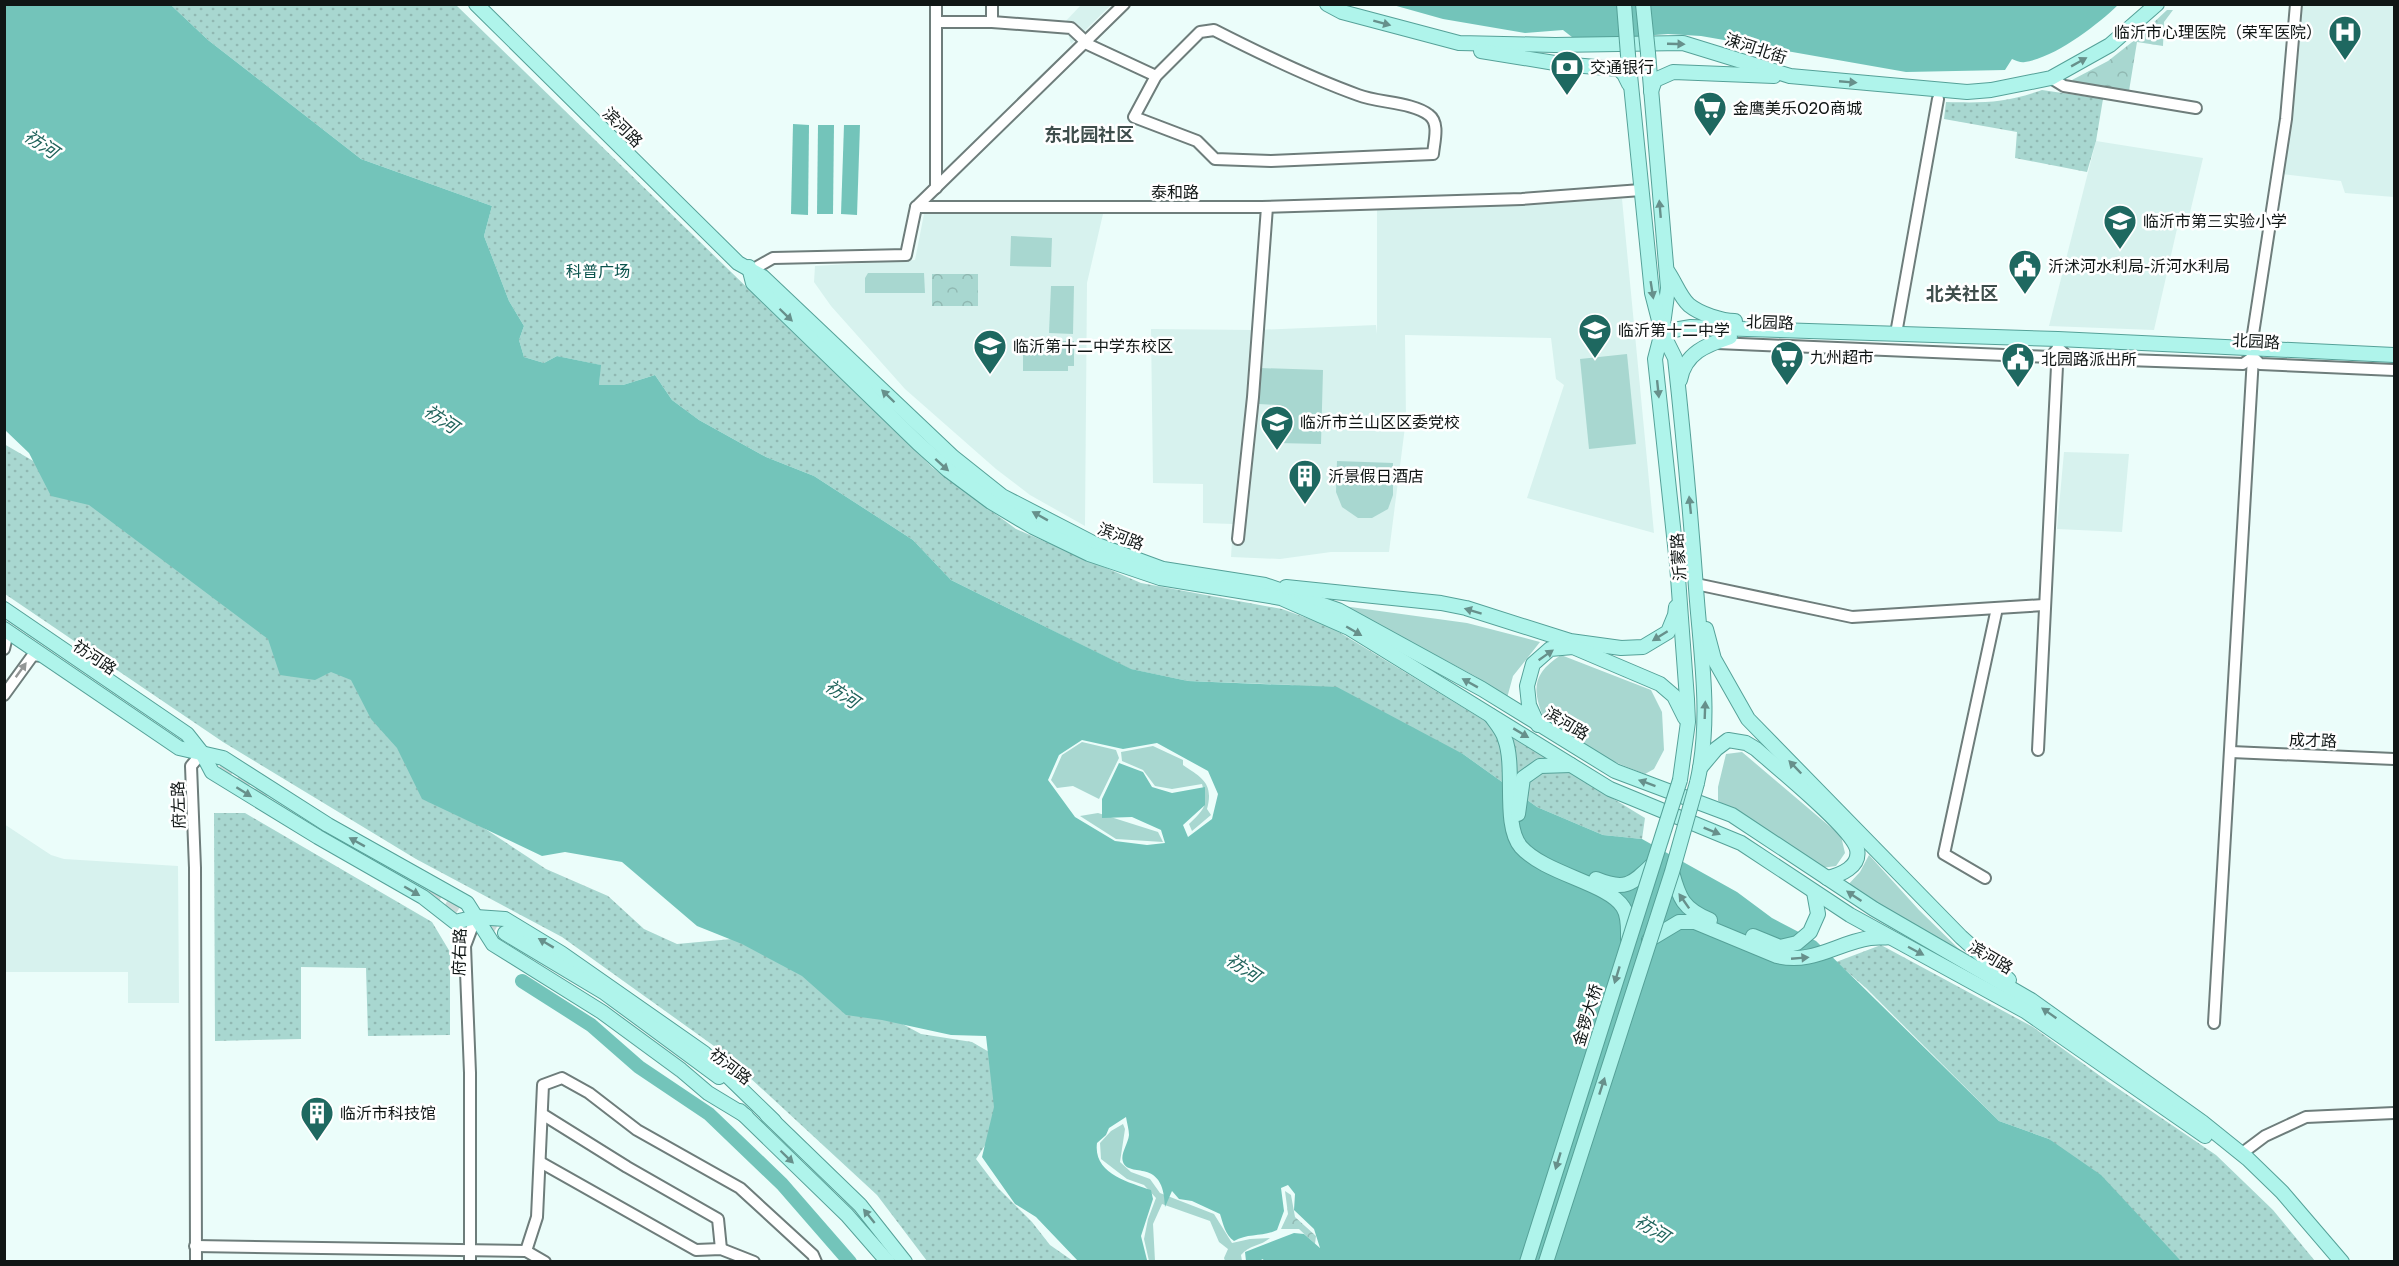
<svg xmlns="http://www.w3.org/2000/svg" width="2399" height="1266" viewBox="0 0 2399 1266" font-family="'Golos Text','Noto Sans SC',sans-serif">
  <defs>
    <pattern id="forest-crowns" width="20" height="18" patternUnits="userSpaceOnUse" patternTransform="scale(1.5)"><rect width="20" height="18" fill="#a8d7d0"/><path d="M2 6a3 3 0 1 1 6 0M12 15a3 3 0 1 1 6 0" fill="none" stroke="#90b8b2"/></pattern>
    <pattern id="park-dots" width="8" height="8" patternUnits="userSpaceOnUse" patternTransform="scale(1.5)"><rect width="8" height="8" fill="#a8d7d0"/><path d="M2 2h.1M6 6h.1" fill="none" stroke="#90b8b2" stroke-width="1.8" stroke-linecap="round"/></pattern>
  </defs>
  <rect width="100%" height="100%" fill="#ebfdfa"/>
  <g fill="#d7f2ee">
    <polygon points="1081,5 1111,5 1071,44 1065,22"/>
    <polygon points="2300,5 2394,5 2394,197 2345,193 2341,181 2282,174"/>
    <polygon points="2096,141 2203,158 2188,221 2179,220 2154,330 2049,326"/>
    <polygon points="1622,199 1654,533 1527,498 1564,385 1556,379 1551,338 1405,335 1406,419 1389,552 1331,552 1280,559 1231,557 1233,524 1203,523 1203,484 1153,483 1151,329 1255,330 1376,325 1377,334 1377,210"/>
    <polygon points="924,214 1103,214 1087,283 1085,526 1030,495 996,469 905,389 831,306 814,282 815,266 915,260"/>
    <polygon points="2064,452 2129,454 2122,532 2057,529"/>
    <polygon points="4,824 51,855 64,859 178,866 179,1003 128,1003 128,972 5,972"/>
  </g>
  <g fill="#a8d7d0">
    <polygon points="1011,236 1052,238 1051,267 1010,266"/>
    <polygon points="868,273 924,273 925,293 865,293 865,278"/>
    <polygon points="1051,286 1074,286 1073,334 1049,333"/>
    <polygon points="1023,341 1074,341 1074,366 1068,366 1068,371 1023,371"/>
    <polygon points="1627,354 1636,444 1589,449 1580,359"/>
    <polygon points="1260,368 1323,370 1321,444 1277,443 1278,405 1259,404"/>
    <polygon points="1337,461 1393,463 1393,495 1388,509 1372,518 1358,518 1342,507 1336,492"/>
    <polygon points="1343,606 1467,623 1540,642 1513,676 1507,698 1475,676"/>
    <path d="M1561 655 1651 690 1662 712 1664 750 1654 769 1645 774 1607 759 1571 734 1544 719C1532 689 1532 674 1561 655Z"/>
    <polygon points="1082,742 1116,750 1119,758 1099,799 1073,786 1057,788 1051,780 1062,755"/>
    <path d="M1153 746 1183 760V765C1202 778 1214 783 1207 809L1211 815 1192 831 1189 824C1205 808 1208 807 1202 784L1172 789 1155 786 1143 770 1122 761 1121 752Z"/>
    <polygon points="1742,752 1841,836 1845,853 1836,866 1821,868 1787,843 1718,801 1718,787 1726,754"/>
    <polygon points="1098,813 1158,832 1163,842 1116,839 1080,816"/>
    <polygon points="1869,855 1919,910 1963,953 1846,887 1860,872"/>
    <path d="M1123 1124 1125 1129 1120 1162 1131 1172 1150 1179 1160 1193 1214 1214 1232 1243 1250 1239 1270 1238C1261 1246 1249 1245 1241 1255L1242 1261H1225L1224 1258 1228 1249 1219 1242 1210 1221 1162 1204 1153 1224 1155 1261H1149L1144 1239 1148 1219 1156 1198 1144 1185 1127 1179 1101 1159 1100 1143 1111 1131Z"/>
  </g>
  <g fill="url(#forest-crowns)">
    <polygon points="2167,10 2173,10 2164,22 2163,46 2137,42 2129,91 2075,83 2072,80 2108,61 2136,39"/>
    <rect x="932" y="274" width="46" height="32"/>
    <polygon points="1285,1191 1291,1195 1295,1217 1316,1236 1315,1244 1299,1229 1281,1229 1288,1214"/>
  </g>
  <g fill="url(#park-dots)">
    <polygon points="171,5 456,5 933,468 1016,529 1141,583 1282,609 1329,626 1645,818 1642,839 1603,835 1537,807 1463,754 1292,685 1188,681 1130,669 951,580 913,540 814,476 766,457 699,420 672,400 655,375 623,385 599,385 600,365 557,356 544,363 524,357 519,340 524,326 509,301 484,236 492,206 361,159 208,40"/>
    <path d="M2042 90 2103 99 2096 141 2087 172 2015 158 2017 132 1944 119 1946 102C1985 103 2005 103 2042 90Z"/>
    <polygon points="4,444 85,491 346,668 437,797 546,869 608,896 644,929 677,944 743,938 921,1034 972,1042 996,1056 997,1127 976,1159 998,1188 1032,1222 1050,1245 1073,1261 927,1261 877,1195 721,1051 562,937 416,859 223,742 5,594"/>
    <polygon points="214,813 245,813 432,922 450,952 450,1035 368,1036 366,968 301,967 301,1039 215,1041"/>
    <polygon points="1881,945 2033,1027 2107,1081 2216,1155 2273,1210 2315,1261 2181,1261 2049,1139 1999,1121 1866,988 1836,962"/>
  </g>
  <g fill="#73c4ba" fill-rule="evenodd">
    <path d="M4 5H171L208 40 361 159 492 206 484 236 509 301 524 326 519 340 524 357 544 363 557 356 601 365 599 385H623L655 375 672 400 699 420 766 457 814 476 913 540 951 580 1131 669 1188 681 1337 687 1463 754 1537 807 1603 835 1642 839 1737 892 1772 918 1816 941 1999 1121 2049 1139 2101 1175 2181 1261 1264 1262 1263 1259 1259 1261H1246L1245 1252 1294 1233 1304 1234 1320 1248 1314 1229 1294 1210 1295 1194 1288 1185 1281 1188 1284 1211 1277 1230C1263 1237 1248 1233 1234 1241 1225 1235 1223 1223 1220 1214L1192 1201 1179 1199 1172 1191 1165 1207C1164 1156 1129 1179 1123 1162 1120 1154 1128 1144 1129 1135 1129 1130 1127 1123 1126 1117L1109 1128 1106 1135 1097 1143C1093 1174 1129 1182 1151 1190L1153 1199 1141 1236 1147 1260 1078 1261 1036 1217 1015 1204 982 1157 994 1107 986 1036 951 1035 882 1020 846 1015 802 976 742 944 697 926 622 862 565 852 542 856 422 799 397 748 371 719 351 680 331 672 315 680 280 675 268 639 89 505 51 496 29 453 5 430ZM1082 740 1123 749 1157 743 1208 771 1218 794 1212 819 1188 837 1183 825 1205 805V787L1172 793 1152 787 1143 772 1119 763 1102 799V818L1132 817 1161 830 1165 843 1147 845 1115 841 1075 817 1048 780 1059 755Z"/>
    <path d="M1393 5H2118C2096 26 2056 57 2025 62 2021 63 2017 61 2012 59L2005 70 1906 72 1701 36 1668 34 1577 41 1563 30 1525 33 1443 19Z"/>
    <polygon points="793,124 809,125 808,215 791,214"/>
    <polygon points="818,125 834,125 833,214 817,214"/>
    <polygon points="844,125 860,125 857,215 841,214"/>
  </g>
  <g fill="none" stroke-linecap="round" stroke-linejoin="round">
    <polyline stroke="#73c4ba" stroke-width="14" points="522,981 591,1025 639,1067 709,1114 782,1184 850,1262"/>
    <g stroke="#cadad8" stroke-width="14" stroke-dasharray="14 7" stroke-linecap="butt">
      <polyline points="201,757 266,798"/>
      <polyline points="427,894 503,938"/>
    </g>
    <defs>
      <g id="minor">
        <polyline points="936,22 992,22 1071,28 1086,42"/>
        <polyline points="992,22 992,4"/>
        <path d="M1214 30C1261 54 1308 77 1358 95 1379 103 1412 102 1429 115 1440 123 1434 142 1433 154L1271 161 1215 159 1197 141 1134 117 1156 76 1200 32Z"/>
        <polyline points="1085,43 1156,76"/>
        <polyline points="2051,78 2064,86 2196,108"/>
        <polyline points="936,188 936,4"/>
        <polyline points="916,207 1124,4"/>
        <polyline points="750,271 773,258 906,255 916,207 1262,207 1522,199 1641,190"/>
        <polyline points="1897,328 1938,99"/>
        <polyline points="1717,343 2051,357 2058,348 2069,358 2243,364 2253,357"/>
        <polyline points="2253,349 2253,334 2286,119 2296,4"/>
        <polyline points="2253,357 2260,364 2394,370"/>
        <polyline points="1238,539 1253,397 1267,207"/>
        <polyline points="1696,584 1852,617 2044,605"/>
        <polyline points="4,649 8,632"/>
        <polyline points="4,695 33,655 43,656"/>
        <polyline points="2038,750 2058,346"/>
        <polyline points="2231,752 2394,759"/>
        <polyline points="1985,878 1944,854 1997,608"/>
        <polyline points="2214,1023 2253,357"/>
        <polyline points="542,1114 627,1167 718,1219 721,1249"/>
        <polyline points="2241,1154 2265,1136 2306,1117 2394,1113"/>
        <polyline points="540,1162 696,1250 721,1249 754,1262"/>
        <polyline points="195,1246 526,1251 545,1262"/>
        <polyline points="526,1251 537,1217 543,1085 562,1078 589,1093 637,1130 740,1188 813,1255 816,1262"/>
        <polyline points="196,1262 195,868 191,766 202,753"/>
        <polyline points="470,1262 470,1073 465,946 476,917"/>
      </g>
      <g id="major">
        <polyline points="476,4 738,263 763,277 953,457 1002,496 1095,544 1163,569 1265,585 1338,610 1482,689 1615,771 1732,815 1874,909 2031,1000 2202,1122 2248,1159 2282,1192 2342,1262"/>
        <polyline points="1327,4 1342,12 1459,43 1555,45 1683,43 1790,76 1967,92 1991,90 2051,78 2110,45 2157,4"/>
        <polyline points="1481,51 1561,64 1619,69 1624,74 1629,84"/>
        <polyline points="1648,53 1668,288 1662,332 1655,359 1677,564 1687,699 1688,722 1680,780"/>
        <path d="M1628 55 1652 293 1662 332 1675 358C1684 439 1691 520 1697 601 1702 662 1711 723 1697 783"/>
        <polyline points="1651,91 1655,80 1673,72 1774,76"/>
        <polyline points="749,267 753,283 918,443 948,470 991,502 1033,527 1089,554 1160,578 1281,598 1349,628 1610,789 1741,843 1850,915 2025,1011 2205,1136"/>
        <path d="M1668 272C1675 282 1680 297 1689 305 1700 314 1722 321 1735 321"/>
        <polyline points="1662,332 1691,327 1747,329 2058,339 2394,355"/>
        <path d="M1680 380C1685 353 1706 345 1730 337"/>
        <polyline points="1286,587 1441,603 1466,608 1570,641 1621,648 1643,647 1668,632 1675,615 1676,607"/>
        <polyline points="4,609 187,734 202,753 212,772 318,837 423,897 455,922 476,917 505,919 561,953 704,1053 774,1121"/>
        <polyline points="4,629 179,748 223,758 328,825 467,903 493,944 602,1012 681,1070 708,1093 746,1116"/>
        <polyline points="1706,629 1714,659 1748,719 1961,937 2009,980"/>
        <path d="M1491 716C1496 723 1503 731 1505 739 1516 768 1502 825 1521 847 1545 874 1608 883 1623 907 1629 916 1628 929 1628 939"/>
        <polyline points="1538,725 1529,705 1527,686 1533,664 1550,649 1573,647 1660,684 1674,696 1685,718"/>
        <path d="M1700 768 1716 749 1728 740 1746 743 1756 749C1776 767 1851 827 1857 849 1861 867 1840 875 1827 878"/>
        <polyline points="1518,814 1523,778 1540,766 1571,765"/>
        <path d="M1672 872C1679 898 1683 909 1710 920"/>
        <path d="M1596 879C1625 891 1631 885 1653 864"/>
        <polyline points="505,933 605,993 719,1077"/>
        <polyline points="1753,936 1780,947 1797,943 1810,932 1818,914 1814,892"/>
        <path d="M1649 940 1679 922H1695L1777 956C1812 965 1837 943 1870 938 1876 937 1883 938 1889 937"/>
        <polyline points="740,1111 847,1215 888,1262"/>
        <polyline points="767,1115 860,1205 905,1262"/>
      </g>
    </defs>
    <use href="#minor" stroke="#6e7d7b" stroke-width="14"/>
    <use href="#major" stroke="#55a198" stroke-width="16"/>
    <use href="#minor" stroke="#fff" stroke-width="10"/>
    <use href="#major" stroke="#aff4eb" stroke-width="14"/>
    <defs>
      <g id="major-bridge">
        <polyline points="1624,4 1628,55"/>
        <polyline points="1643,4 1648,53"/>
        <polyline points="1527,1262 1680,780"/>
        <polyline points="1546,1262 1672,872 1697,783"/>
      </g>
    </defs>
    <use href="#major-bridge" stroke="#55a198" stroke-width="16" stroke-linecap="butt"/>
    <use href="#major-bridge" stroke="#aff4eb" stroke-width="14"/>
  </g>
  <defs><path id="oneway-solid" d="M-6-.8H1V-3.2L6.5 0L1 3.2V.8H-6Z" transform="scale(1.5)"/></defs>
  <g fill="#67908b">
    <use href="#oneway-solid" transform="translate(1382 23) rotate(15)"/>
    <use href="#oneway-solid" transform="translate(1676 44) rotate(2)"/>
    <use href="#oneway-solid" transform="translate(2079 62) rotate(-29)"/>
    <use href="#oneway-solid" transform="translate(1848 82) rotate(5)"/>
    <use href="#oneway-solid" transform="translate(1660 209) rotate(-95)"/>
    <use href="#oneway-solid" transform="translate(1652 290) rotate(81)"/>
    <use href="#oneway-solid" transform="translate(786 315) rotate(44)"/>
    <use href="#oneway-solid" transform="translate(1658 389) rotate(84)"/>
    <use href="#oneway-solid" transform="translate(888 396) rotate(-136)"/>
    <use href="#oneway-solid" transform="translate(942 465) rotate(42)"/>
    <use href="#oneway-solid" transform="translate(1690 505) rotate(-96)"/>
    <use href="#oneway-solid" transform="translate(1040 516) rotate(-151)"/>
    <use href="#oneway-solid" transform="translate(1473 611) rotate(-163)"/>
    <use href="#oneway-solid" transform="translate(1354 631) rotate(30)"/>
    <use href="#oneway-solid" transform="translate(1660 636) rotate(148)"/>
    <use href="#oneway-solid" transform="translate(1546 655) rotate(-35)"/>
    <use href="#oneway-solid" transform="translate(1470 683) rotate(-151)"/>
    <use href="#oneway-solid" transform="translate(1705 710) rotate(-88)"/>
    <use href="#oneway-solid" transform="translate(1521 733) rotate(31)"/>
    <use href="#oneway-solid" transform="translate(1795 767) rotate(-134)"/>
    <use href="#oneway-solid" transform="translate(1647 783) rotate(-160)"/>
    <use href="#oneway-solid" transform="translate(244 792) rotate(32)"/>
    <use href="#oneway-solid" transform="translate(1712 831) rotate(22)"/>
    <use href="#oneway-solid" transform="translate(357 842) rotate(-151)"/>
    <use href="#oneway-solid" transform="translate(412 891) rotate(30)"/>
    <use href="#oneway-solid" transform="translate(1854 896) rotate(-146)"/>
    <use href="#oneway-solid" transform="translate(1684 901) rotate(-125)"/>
    <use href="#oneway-solid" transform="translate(546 943) rotate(-149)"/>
    <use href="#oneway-solid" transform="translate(1916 951) rotate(28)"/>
    <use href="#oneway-solid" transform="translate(1800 958) rotate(-5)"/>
    <use href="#oneway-solid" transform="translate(1617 975) rotate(107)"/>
    <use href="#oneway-solid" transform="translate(2049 1013) rotate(-145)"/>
    <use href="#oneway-solid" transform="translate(1602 1086) rotate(-72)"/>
    <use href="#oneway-solid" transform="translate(787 1157) rotate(44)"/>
    <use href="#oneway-solid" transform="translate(1558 1161) rotate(107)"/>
    <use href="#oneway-solid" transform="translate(869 1216) rotate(-129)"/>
  </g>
  <use fill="#939696" href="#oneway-solid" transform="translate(21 670) rotate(-54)"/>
  <defs>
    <symbol id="hospital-pin" viewBox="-11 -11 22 30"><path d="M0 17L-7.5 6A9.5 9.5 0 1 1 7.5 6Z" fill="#1e6860" stroke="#fff"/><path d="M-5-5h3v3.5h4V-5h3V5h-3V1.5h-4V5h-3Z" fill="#fff"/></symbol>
    <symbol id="bank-pin" viewBox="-11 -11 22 30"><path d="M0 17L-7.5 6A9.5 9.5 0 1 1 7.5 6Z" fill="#1e6860" stroke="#fff"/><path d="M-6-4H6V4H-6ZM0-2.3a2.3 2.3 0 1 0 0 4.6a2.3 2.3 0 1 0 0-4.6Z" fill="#fff"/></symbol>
    <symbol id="supermarket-pin" viewBox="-11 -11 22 30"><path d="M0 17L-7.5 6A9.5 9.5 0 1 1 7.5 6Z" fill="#1e6860" stroke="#fff"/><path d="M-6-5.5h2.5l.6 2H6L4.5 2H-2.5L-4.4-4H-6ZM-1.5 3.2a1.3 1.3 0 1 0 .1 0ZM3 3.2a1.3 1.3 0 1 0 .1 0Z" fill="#fff"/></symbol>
    <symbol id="school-pin" viewBox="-11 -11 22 30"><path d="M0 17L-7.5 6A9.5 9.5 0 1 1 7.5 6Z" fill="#1e6860" stroke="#fff"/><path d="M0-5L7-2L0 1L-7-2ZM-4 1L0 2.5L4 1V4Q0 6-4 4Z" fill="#fff"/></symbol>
    <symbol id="civic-pin" viewBox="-11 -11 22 30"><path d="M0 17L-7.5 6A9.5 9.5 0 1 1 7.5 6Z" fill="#1e6860" stroke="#fff"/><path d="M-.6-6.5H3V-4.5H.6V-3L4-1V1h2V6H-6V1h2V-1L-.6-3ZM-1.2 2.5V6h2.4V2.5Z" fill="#fff"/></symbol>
    <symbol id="building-pin" viewBox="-11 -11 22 30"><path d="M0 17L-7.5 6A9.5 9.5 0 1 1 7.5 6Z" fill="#1e6860" stroke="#fff"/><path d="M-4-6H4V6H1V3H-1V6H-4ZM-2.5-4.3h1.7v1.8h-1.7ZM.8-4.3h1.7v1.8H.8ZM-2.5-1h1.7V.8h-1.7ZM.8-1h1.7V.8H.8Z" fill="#fff"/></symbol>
  </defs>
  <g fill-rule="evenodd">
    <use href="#hospital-pin" x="2326" y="13" width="38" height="52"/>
    <use href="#bank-pin" x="1548" y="48" width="38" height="52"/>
    <use href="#supermarket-pin" x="1691" y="89" width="38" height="52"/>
    <use href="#school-pin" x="2101" y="202" width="38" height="52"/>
    <use href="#civic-pin" x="2006" y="247" width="38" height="52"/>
    <use href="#school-pin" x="1576" y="311" width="38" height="52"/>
    <use href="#school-pin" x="971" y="327" width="38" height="52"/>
    <use href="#supermarket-pin" x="1768" y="338" width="38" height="52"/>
    <use href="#civic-pin" x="1999" y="340" width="38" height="52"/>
    <use href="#school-pin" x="1258" y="403" width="38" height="52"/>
    <use href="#building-pin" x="1286" y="457" width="38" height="52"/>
    <use href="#building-pin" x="298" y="1094" width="38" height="52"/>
  </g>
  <g text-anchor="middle" stroke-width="5" stroke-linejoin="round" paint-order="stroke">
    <g font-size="16" fill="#101615" stroke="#fff" text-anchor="start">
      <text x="2322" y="38" text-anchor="end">临沂市心理医院（荣军医院）</text>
      <text x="1590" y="73">交通银行</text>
      <text x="1733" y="114">金鹰美乐O2O商城</text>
      <text x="2143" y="227">临沂市第三实验小学</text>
      <text x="2048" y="272">沂沭河水利局-沂河水利局</text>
      <text x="1618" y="336">临沂第十二中学</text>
      <text x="1013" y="352">临沂第十二中学东校区</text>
      <text x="1810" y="363">九州超市</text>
      <text x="2041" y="365">北园路派出所</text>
      <text x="1300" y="428">临沂市兰山区区委党校</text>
      <text x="1328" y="482">沂景假日酒店</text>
      <text x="340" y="1119">临沂市科技馆</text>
    </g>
    <g font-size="16" fill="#101615" stroke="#fff">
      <text transform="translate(1756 48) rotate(18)" y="6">涑河北街</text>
      <text transform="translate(623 127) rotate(45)" y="6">滨河路</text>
      <text x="1175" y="198">泰和路</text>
      <text transform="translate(1770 322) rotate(2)" y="6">北园路</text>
      <text transform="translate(2256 341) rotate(3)" y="6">北园路</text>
      <text transform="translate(1121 536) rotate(21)" y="6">滨河路</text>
      <text transform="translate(1678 557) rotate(-94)" y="6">沂蒙路</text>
      <text transform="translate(95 657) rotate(34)" y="6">祊河路</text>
      <text transform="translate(1567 723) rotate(31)" y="6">滨河路</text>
      <text transform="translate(2313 740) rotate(2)" y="6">成才路</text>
      <text transform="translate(178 805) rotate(-92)" y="6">府左路</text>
      <text transform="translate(459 952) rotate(-88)" y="6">府右路</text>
      <text transform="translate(1991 957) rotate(31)" y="6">滨河路</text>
      <text transform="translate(1587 1015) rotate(-73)" y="6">金锣大桥</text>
      <text transform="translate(731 1066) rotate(38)" y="6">祊河路</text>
    </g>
    <g font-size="16" fill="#0b544d" stroke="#fff">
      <text x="598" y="277">科普广场</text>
    </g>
    <g font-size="18" font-weight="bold" fill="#3f4e4c" stroke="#fff">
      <text x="1089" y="141">东北园社区</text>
      <text x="1962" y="300">北关社区</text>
    </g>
    <g font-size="18" font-style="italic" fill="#21645c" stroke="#fff">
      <text transform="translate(41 144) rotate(34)" y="6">祊河</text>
      <text transform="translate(441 419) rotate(34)" y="6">祊河</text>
      <text transform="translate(842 694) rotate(34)" y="6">祊河</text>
      <text transform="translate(1243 968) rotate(34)" y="6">祊河</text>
      <text transform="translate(1652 1229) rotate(32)" y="6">祊河</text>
    </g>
  </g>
  <rect width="2399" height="1266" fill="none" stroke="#101615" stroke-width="12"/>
</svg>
